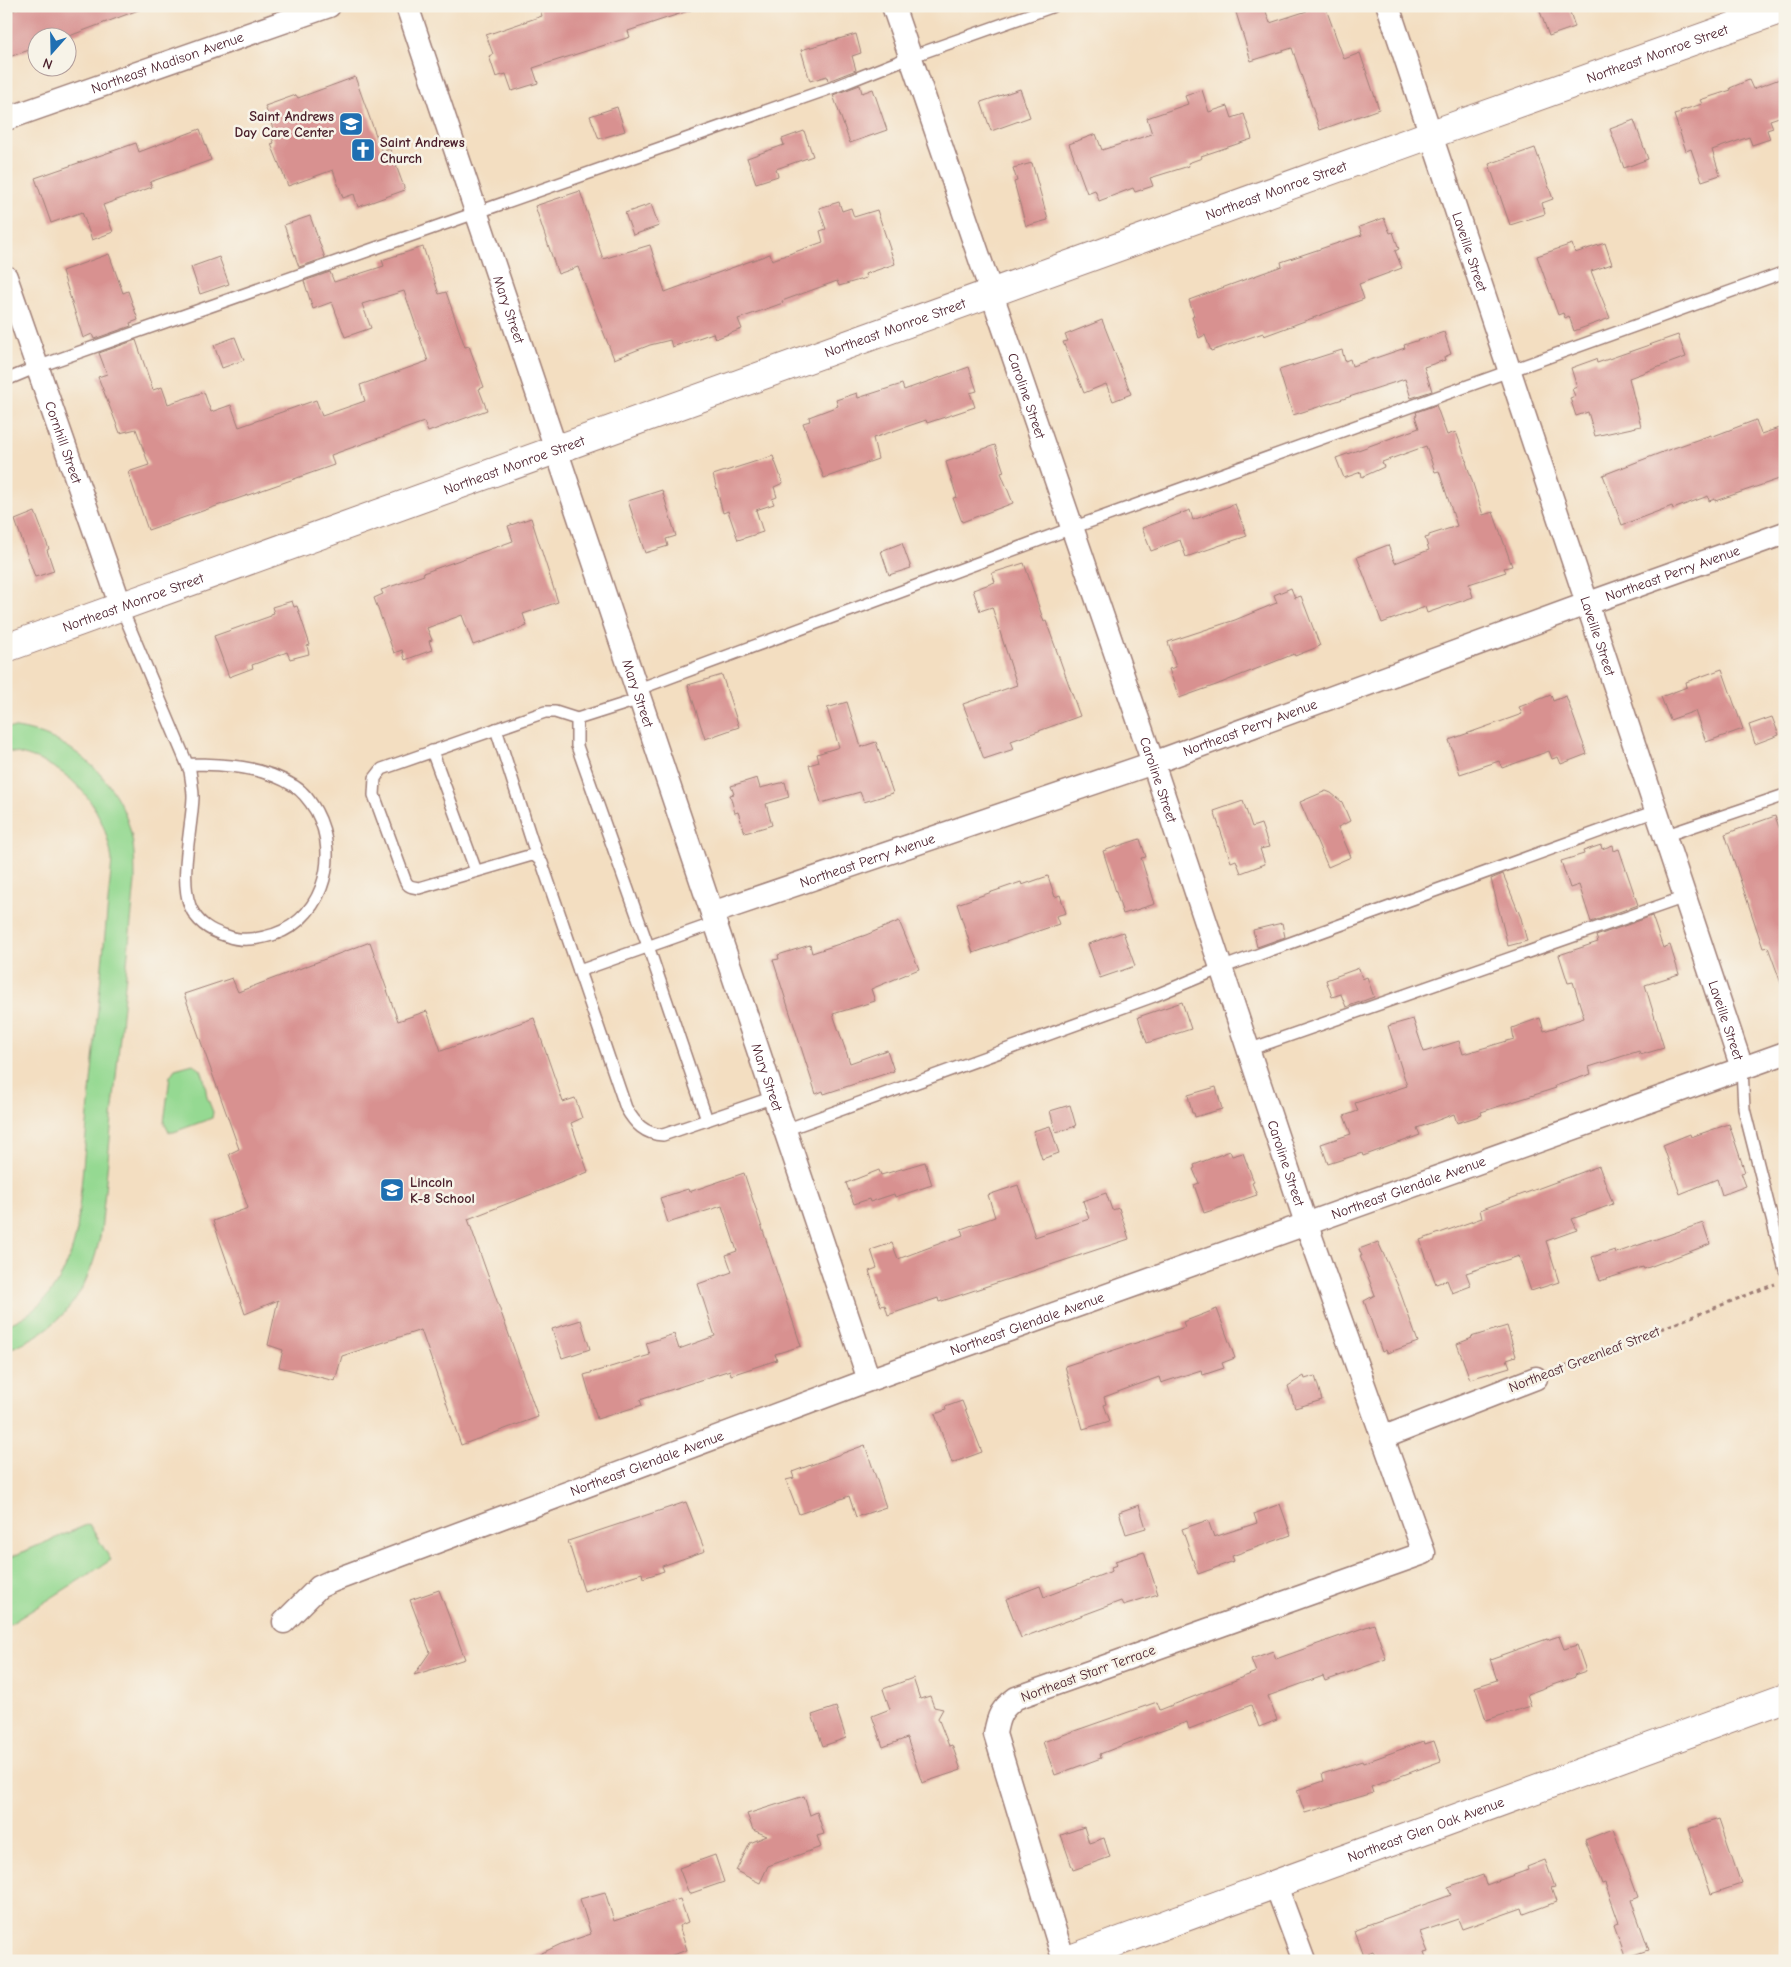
<svg xmlns="http://www.w3.org/2000/svg" width="1791" height="1967" viewBox="0 0 1791 1967" font-family="'Comic Neue',sans-serif">
  <rect width="100%" height="100%" fill="#f7f3e8"/>
  <filter id="ink" filterUnits="userSpaceOnUse"><feTurbulence type="fractalNoise" baseFrequency=".02" numOctaves="2"/><feDisplacementMap in="SourceGraphic" scale="10" xChannelSelector="R" yChannelSelector="G"/><feConvolveMatrix kernelMatrix="1 2 1 2 8 2 1 2 1" color-interpolation-filters="sRGB"/></filter>
  <filter id="wash" filterUnits="userSpaceOnUse"><feTurbulence type="fractalNoise" baseFrequency=".0096" numOctaves="4" result="noise"/><feDisplacementMap in="SourceGraphic" scale="20" xChannelSelector="R" yChannelSelector="G"/><feGaussianBlur stdDeviation="1.12" result="paint"/><feColorMatrix in="noise" values="0 0 0 0 0 0 0 0 0 0 0 0 0 0 0 0 0 1.4 0 .05"/><feComposite in="paint" operator="in"/></filter>
  <g filter="url(#wash)">
    <rect width="100%" height="100%" fill="#f3dec1"/>
    <g fill="#95d992" stroke="#707c5e">
      <path d="M6 727C59 730 108 768 126 817 134 837 135 859 135 881L101 1232C90 1290 63 1330 6 1350V1325C48 1310 69 1271 77 1230L112 860C103 800 67 761 6 751Z"/>
      <polygon points="193,1064 201,1070 204,1078 207,1097 213,1112 212,1118 174,1132 169,1132 164,1123 170,1076 175,1069"/>
      <polygon points="89,1524 111,1560 7,1626 6,1559"/>
    </g>
    <g id="blocks">
      <g fill="#d89190">
        <polygon points="26,6 140,6 141,9 64,38 38,38 38,47 6,58 6,13"/>
        <polygon points="539,6 690,6 691,10 628,31 630,37 533,68 538,83 512,91 506,74 496,77 489,56 493,54 486,35 542,16"/>
        <polygon points="1234,6 1264,6 1270,23 1307,11 1305,6 1325,6 1344,59 1360,53 1379,109 1320,130 1292,48 1251,61"/>
        <polygon points="1538,6 1568,6 1575,27 1549,36"/>
        <polygon points="856,34 861,53 852,56 856,70 828,81 827,76 810,81 801,50"/>
        <polygon points="355,77 382,152 390,149 405,190 358,207 354,194 343,198 333,170 288,186 271,144 274,143 269,130 273,129 265,106 296,95 298,98"/>
        <polygon points="1785,77 1785,115 1770,120 1773,128 1767,130 1770,139 1752,145 1749,137 1712,150 1720,175 1702,181 1691,149 1686,151 1674,115 1681,113 1680,111 1702,104 1700,100 1731,90 1730,88 1749,80 1753,89"/>
        <polygon points="860,85 862,93 873,89 887,130 850,143 833,95"/>
        <polygon points="1020,89 1030,117 991,131 981,102"/>
        <polygon points="1202,90 1209,112 1228,106 1232,118 1244,114 1252,139 1201,156 1202,158 1188,163 1189,166 1150,178 1153,186 1135,192 1133,188 1099,201 1095,190 1087,193 1069,144 1096,134 1102,150 1152,134 1147,118 1188,104 1185,96"/>
        <polygon points="617,107 625,131 599,139 590,116"/>
        <polygon points="1634,120 1648,159 1624,168 1610,129"/>
        <polygon points="200,129 211,160 150,182 152,187 103,205 113,232 92,240 82,212 51,223 35,178 136,143 139,152"/>
        <polygon points="804,131 813,156 776,169 778,176 756,183 747,158 784,145 782,139"/>
        <polygon points="1535,148 1553,199 1542,203 1545,214 1510,225 1489,164"/>
        <polygon points="1032,163 1048,220 1026,226 1014,182 1017,181 1013,168"/>
        <polygon points="580,191 603,259 650,245 665,292 770,254 772,260 823,242 820,231 826,229 819,208 839,202 842,211 851,208 854,217 877,210 895,264 865,274 866,278 839,286 837,281 782,301 783,303 738,319 742,329 715,339 713,333 672,347 670,340 650,345 614,359 578,267 558,274 535,206"/>
        <polygon points="651,204 659,226 633,235 625,213"/>
        <polygon points="310,216 325,258 299,267 284,225"/>
        <polygon points="1384,218 1390,233 1393,232 1399,249 1395,251 1402,268 1359,284 1364,299 1264,336 1263,333 1211,351 1205,335 1199,338 1192,317 1194,316 1189,300 1282,266 1281,262 1362,235 1359,227"/>
        <polygon points="1605,243 1612,264 1591,271 1610,318 1574,331 1569,316 1565,318 1563,313 1558,315 1537,256 1572,244 1575,253"/>
        <polygon points="423,247 439,294 446,292 465,347 469,346 484,387 479,389 487,410 428,432 424,422 331,455 334,465 148,530 128,472 149,465 136,429 120,433 98,377 107,374 99,353 136,340 153,390 162,387 168,404 204,392 211,412 231,405 239,427 316,400 322,416 365,401 360,385 428,361 404,291 362,304 371,328 345,337 332,302 313,309 304,281 330,272 334,282 384,266 382,260"/>
        <polygon points="109,254 123,293 128,291 138,320 130,323 131,326 94,339 92,334 83,338 62,271"/>
        <polygon points="219,257 229,284 200,294 191,267"/>
        <polygon points="1102,320 1131,394 1113,401 1106,384 1084,393 1063,342 1068,341 1065,335"/>
        <polygon points="1444,332 1451,354 1444,357 1445,360 1424,367 1432,391 1411,398 1405,379 1293,415 1279,370 1342,350 1345,361 1350,359 1352,366 1405,348 1404,345"/>
        <polygon points="1678,335 1686,357 1629,378 1641,426 1595,436 1588,412 1576,416 1570,398 1575,396 1572,389 1577,387 1571,368 1596,359 1597,363"/>
        <polygon points="235,337 244,360 222,368 214,345"/>
        <polygon points="969,367 977,391 970,393 975,407 927,423 926,420 873,438 878,459 824,478 803,423 810,421 809,417 838,406 836,400 857,393 858,398 902,384 904,390"/>
        <polygon points="1436,405 1447,435 1456,432 1467,461 1466,462 1483,515 1493,512 1512,566 1504,568 1506,572 1469,584 1473,597 1427,613 1425,607 1382,623 1357,557 1388,545 1395,563 1429,550 1425,538 1429,537 1429,535 1457,526 1439,471 1435,472 1426,446 1382,462 1384,467 1362,477 1361,472 1344,478 1336,458 1419,428 1415,416 1417,415 1416,412"/>
        <polygon points="1756,420 1761,434 1785,426 1785,477 1715,501 1715,499 1709,501 1708,496 1673,509 1672,506 1622,525 1603,475 1668,450 1711,435 1711,437"/>
        <polygon points="995,445 1004,472 1001,473 1013,503 962,522 953,498 957,497 946,462"/>
        <polygon points="773,456 783,483 774,487 777,497 772,499 774,504 756,510 763,532 738,540 728,511 723,513 713,475"/>
        <polygon points="662,490 676,536 666,539 668,546 645,553 628,501"/>
        <polygon points="1235,504 1247,536 1186,557 1180,540 1151,551 1142,528 1190,510 1193,520"/>
        <polygon points="35,512 49,549 47,550 54,571 35,577 15,520"/>
        <polygon points="531,518 558,602 523,614 527,626 473,645 462,615 427,628 432,640 429,641 432,650 405,660 402,650 394,653 374,598 383,594 381,590 424,575 423,573 513,541 508,526"/>
        <polygon points="902,543 911,568 889,575 881,551"/>
        <polygon points="1024,563 1044,622 1046,621 1080,716 1011,741 1014,749 984,759 963,704 1017,685 992,607 980,611 973,590 995,582 992,573"/>
        <polygon points="1291,588 1295,598 1301,596 1320,646 1295,656 1294,654 1216,685 1179,698 1169,669 1176,667 1168,642 1235,620 1274,604 1277,603 1274,595"/>
        <polygon points="292,601 294,607 297,606 310,645 307,646 309,654 290,659 287,652 252,665 253,668 229,677 214,636 271,616 271,614 274,613 272,607"/>
        <polygon points="1722,669 1743,729 1706,742 1695,711 1670,720 1661,697 1687,687 1686,682"/>
        <polygon points="722,675 739,727 705,739 688,685"/>
        <polygon points="1551,695 1553,701 1566,696 1587,754 1561,764 1558,757 1552,759 1549,751 1502,768 1499,761 1460,774 1449,740 1522,714 1519,707"/>
        <polygon points="847,702 861,747 876,742 893,793 864,802 860,792 821,803 809,765 819,762 817,754 839,747 827,708"/>
        <polygon points="1772,717 1779,735 1755,744 1749,725"/>
        <polygon points="757,778 760,788 785,782 789,797 766,804 772,825 745,833 738,812 735,813 730,795 734,794 731,786"/>
        <polygon points="1326,791 1331,793 1342,802 1350,821 1338,827 1351,857 1328,867 1300,802"/>
        <polygon points="1243,801 1252,827 1261,824 1269,847 1260,849 1265,864 1241,873 1236,860 1231,862 1214,811"/>
        <polygon points="1775,816 1785,844 1785,986 1782,986 1768,947 1763,948 1725,834"/>
        <polygon points="1140,839 1146,857 1141,858 1155,904 1123,914 1103,851"/>
        <polygon points="1601,845 1602,849 1613,845 1614,851 1619,849 1638,905 1591,922 1579,885 1570,888 1561,861 1584,854 1583,851"/>
        <polygon points="1503,874 1521,918 1527,941 1508,946 1491,879"/>
        <polygon points="1048,876 1055,897 1060,895 1066,913 1056,916 1059,924 973,953 957,904 1021,882 1022,885"/>
        <polygon points="1652,916 1663,948 1670,945 1679,974 1645,985 1664,1048 1640,1055 1639,1051 1589,1067 1591,1074 1555,1086 1556,1088 1481,1112 1482,1115 1457,1123 1454,1114 1417,1128 1420,1135 1363,1156 1362,1153 1328,1164 1321,1144 1351,1134 1344,1116 1358,1111 1355,1103 1407,1086 1388,1026 1413,1019 1424,1052 1459,1041 1463,1054 1514,1039 1512,1028 1540,1018 1544,1031 1584,1018 1573,982 1568,983 1559,955 1598,942 1596,936"/>
        <polygon points="899,921 919,969 871,989 875,1001 833,1014 850,1063 887,1050 894,1071 824,1094 823,1091 816,1094 773,960 779,959 778,955 810,945 812,953 866,935"/>
        <polygon points="1282,923 1285,937 1257,947 1253,930"/>
        <polygon points="1123,932 1135,966 1100,978 1088,944"/>
        <polygon points="370,942 398,1021 427,1011 441,1051 534,1018 563,1102 575,1098 582,1118 571,1123 588,1172 468,1219 538,1417 461,1445 421,1330 342,1356 335,1381 279,1367 283,1350 268,1345 278,1300 245,1314 213,1221 248,1208 229,1154 239,1149 184,994 232,978 238,992"/>
        <polygon points="1359,968 1362,979 1367,977 1374,997 1346,1007 1341,994 1332,997 1326,980"/>
        <polygon points="1182,1002 1191,1029 1147,1043 1138,1017"/>
        <polygon points="1216,1087 1222,1109 1195,1117 1194,1113 1192,1113 1188,1095"/>
        <polygon points="1070,1105 1076,1126 1056,1132 1050,1111"/>
        <polygon points="1729,1124 1745,1172 1741,1173 1746,1186 1722,1195 1717,1179 1680,1194 1663,1145 1690,1134 1691,1137"/>
        <polygon points="1050,1126 1059,1153 1042,1159 1033,1131"/>
        <polygon points="1230,1151 1232,1156 1243,1153 1254,1182 1252,1183 1257,1195 1204,1213 1194,1185 1199,1183 1193,1169 1195,1168 1194,1165"/>
        <polygon points="925,1162 932,1185 895,1197 894,1194 870,1202 869,1199 854,1204 846,1183 879,1170 881,1175"/>
        <polygon points="1599,1166 1613,1204 1572,1219 1577,1230 1546,1241 1559,1282 1531,1291 1519,1256 1466,1273 1471,1286 1452,1293 1447,1280 1436,1284 1420,1240 1482,1218 1480,1210"/>
        <polygon points="744,1173 801,1346 775,1354 777,1360 731,1375 730,1370 640,1400 642,1405 597,1419 584,1375 650,1355 646,1343 674,1334 679,1349 715,1336 698,1284 732,1272 726,1255 737,1251 722,1206 668,1223 660,1198 688,1189 689,1192"/>
        <polygon points="1018,1185 1035,1237 1089,1219 1083,1201 1106,1193 1112,1210 1119,1208 1129,1239 939,1302 938,1298 888,1315 885,1305 881,1306 869,1271 877,1268 871,1250 892,1243 898,1259 963,1235 961,1229 995,1217 988,1195"/>
        <polygon points="1703,1223 1710,1244 1644,1269 1643,1267 1600,1281 1592,1257 1615,1250 1616,1253"/>
        <polygon points="1378,1242 1398,1286 1418,1342 1387,1353 1386,1350 1382,1352 1364,1301 1375,1295 1360,1256 1362,1256 1359,1249"/>
        <polygon points="1217,1309 1235,1358 1222,1363 1224,1368 1203,1375 1201,1370 1161,1383 1159,1377 1104,1397 1106,1404 1104,1405 1110,1421 1083,1429 1065,1366 1185,1327 1183,1322"/>
        <polygon points="581,1320 590,1349 562,1358 552,1329"/>
        <polygon points="1507,1326 1516,1356 1507,1359 1510,1367 1470,1379 1457,1344 1472,1338 1471,1337"/>
        <polygon points="1304,1376 1305,1379 1315,1376 1322,1400 1295,1408 1288,1386"/>
        <polygon points="962,1401 982,1452 952,1463 935,1414 946,1410 945,1407"/>
        <polygon points="865,1445 886,1507 856,1517 849,1496 799,1514 786,1480 794,1478 792,1472"/>
        <polygon points="686,1502 705,1551 662,1566 664,1571 643,1578 642,1573 584,1591 568,1541"/>
        <polygon points="1280,1504 1291,1535 1232,1556 1234,1561 1198,1574 1182,1529 1208,1520 1214,1537 1257,1523 1254,1514"/>
        <polygon points="1139,1505 1146,1528 1126,1534 1119,1512"/>
        <polygon points="1144,1552 1158,1594 1123,1605 1121,1601 1021,1638 1006,1599 1040,1586 1044,1597 1112,1571 1111,1567 1117,1565 1115,1561"/>
        <polygon points="439,1590 465,1659 414,1675 430,1652 410,1600"/>
        <polygon points="1374,1624 1386,1659 1325,1681 1323,1676 1268,1696 1277,1720 1259,1727 1251,1705 1189,1729 1187,1722 1141,1738 1100,1754 1101,1758 1055,1775 1043,1742 1157,1702 1160,1710 1256,1672 1251,1659 1273,1651 1276,1659"/>
        <polygon points="1559,1636 1564,1649 1577,1645 1586,1671 1574,1675 1575,1677 1527,1694 1531,1706 1486,1720 1475,1687 1497,1680 1490,1659 1547,1639 1547,1640"/>
        <polygon points="913,1678 920,1699 930,1696 934,1707 943,1709 938,1718 949,1746 952,1745 961,1770 922,1783 907,1738 883,1747 872,1716 890,1709 883,1689"/>
        <polygon points="836,1707 846,1738 823,1746 812,1715"/>
        <polygon points="1424,1741 1425,1744 1434,1741 1441,1761 1371,1787 1373,1793 1305,1813 1297,1790 1324,1781 1322,1774 1362,1761 1363,1763"/>
        <polygon points="804,1796 810,1815 817,1812 824,1834 817,1836 821,1847 768,1866 760,1883 736,1871 750,1843 767,1836 753,1830 747,1814"/>
        <polygon points="1719,1819 1741,1884 1711,1894 1688,1829"/>
        <polygon points="1084,1827 1089,1843 1104,1838 1110,1857 1073,1870 1061,1835"/>
        <polygon points="1613,1829 1638,1897 1631,1900 1649,1950 1626,1958 1614,1925 1619,1923 1605,1883 1602,1884 1585,1840"/>
        <polygon points="715,1855 724,1882 689,1894 679,1868"/>
        <polygon points="1545,1860 1555,1887 1551,1888 1556,1902 1524,1914 1522,1908 1462,1929 1458,1919 1420,1932 1428,1952 1424,1953 1427,1961 1377,1961 1373,1951 1363,1955 1354,1931 1367,1926 1367,1925 1451,1895 1448,1887 1483,1875 1486,1885 1528,1870 1527,1867"/>
        <polygon points="605,1892 614,1921 680,1899 688,1922 679,1926 687,1950 655,1961 525,1961 561,1944 591,1934 580,1899"/>
      </g>
    </g>
  </g>
  <g filter="url(#ink)">
    <use href="#blocks" fill-opacity="0" stroke="#9e7e76" stroke-width="1"/>
    <g fill="none" stroke-linecap="round" stroke-linejoin="round">
      <defs>
        <g id="lane">
          <polyline points="6,380 37,367 837,86 910,57 1054,6"/>
          <path d="M121 607 190 771C191 779 193 788 193 797 192 828 179 877 190 906 197 923 210 931 227 936 239 941 251 940 264 937 321 926 342 859 316 811 310 801 304 792 294 786 263 766 223 764 188 764"/>
          <polyline points="636,690 1072,528 1785,272"/>
          <path d="M640 699 577 719 555 712H545L382 769 375 778 374 795 405 880C408 887 412 887 419 888L532 855 537 857 542 863 626 1108C635 1124 645 1134 663 1135L774 1097"/>
          <polyline points="577,719 577,746 648,946 707,1120"/>
          <polyline points="496,729 537,857"/>
          <polyline points="432,751 476,871"/>
          <polyline points="1664,836 1785,795"/>
          <polyline points="579,971 715,923"/>
          <polyline points="1248,1050 1685,897"/>
          <polyline points="1742,1068 1744,1109 1785,1270"/>
          <polyline points="785,1130 1154,996 1221,968 1656,811"/>
        </g>
        <g id="street">
          <path id="s1" d="M407 6 869 1380"/>
          <path id="s2" d="M893 6 1153 763 1306 1223 1424 1553 1016 1698C1001 1709 998 1716 995 1734L1064 1961"/>
          <path id="s3" d="M1388 6 1742 1068"/>
          <path id="s4" d="M6 119 329 6"/>
          <path id="s5" d="M6 277 121 607"/>
          <path id="s6" d="M712 913 1153 763 1586 604 1785 533"/>
          <polyline points="1382,1438 1536,1378"/>
          <path id="s7" d="M284 1622 319 1587 332 1581 869 1380 1785 1053"/>
          <polyline points="1275,1883 1304,1961"/>
        </g>
        <g id="secondary">
          <path id="s8" d="M6 648 1432 134 1785 8"/>
          <path id="s9" d="M1065 1961 1785 1698"/>
        </g>
      </defs>
      <use href="#lane" stroke="#9e7e76" stroke-width="14"/>
      <use href="#street" stroke="#9e7e76" stroke-width="25"/>
      <use href="#secondary" stroke="#9e7e76" stroke-width="30"/>
      <polyline stroke="#9e7e76" stroke-width="3" stroke-dasharray="4 4" stroke-linecap="butt" points="1557,1370 1775,1284"/>
      <use href="#lane" stroke="#fff" stroke-width="11"/>
      <use href="#street" stroke="#fff" stroke-width="22"/>
      <use href="#secondary" stroke="#fff" stroke-width="28"/>
    </g>
  </g>
  <defs>
    <symbol id="school-square" viewBox="-11 -11 22 22"><rect x="-9" y="-9" width="18" height="18" rx="4" fill="#1f6fb2" stroke="#f7f3e8"/><path d="M0-5L7-2L0 1L-7-2ZM-4 1L0 2.5L4 1V4Q0 6-4 4Z" fill="#fff"/></symbol>
    <symbol id="church-square" viewBox="-11 -11 22 22"><rect x="-9" y="-9" width="18" height="18" rx="4" fill="#1f6fb2" stroke="#f7f3e8"/><path d="M-1.2-6h2.4v3.5h3.3v2.4h-3.3V6h-2.4V-.1h-3.3v-2.4h3.3Z" fill="#fff"/></symbol>
  </defs>
  <g fill-rule="evenodd">
    <use href="#school-square" x="337" y="110" width="28" height="28"/>
    <use href="#church-square" x="349" y="136" width="28" height="28"/>
    <use href="#school-square" x="378" y="1176" width="28" height="28"/>
  </g>
  <g text-anchor="middle" stroke-width="5" stroke-linejoin="round" paint-order="stroke">
    <g font-size="14" fill="#4a1f2b" stroke="#f7f3e8">
      <text dy="5" stroke="none"><textPath href="#s8" startOffset="1755">Northeast Monroe Street</textPath></text>
      <text dy="5" stroke="none"><textPath href="#s4" startOffset="171">Northeast Madison Avenue</textPath></text>
      <text dy="5" stroke="none"><textPath href="#s8" startOffset="1350">Northeast Monroe Street</textPath></text>
      <text dy="5" stroke="none"><textPath href="#s3" startOffset="259">Laveille Street</textPath></text>
      <text dy="5" stroke="none"><textPath href="#s1" startOffset="320">Mary Street</textPath></text>
      <text dy="5" stroke="none"><textPath href="#s8" startOffset="945">Northeast Monroe Street</textPath></text>
      <text dy="5" stroke="none"><textPath href="#s2" startOffset="412">Caroline Street</textPath></text>
      <text dy="5" stroke="none"><textPath href="#s5" startOffset="175">Cornhill Street</textPath></text>
      <text dy="5" stroke="none"><textPath href="#s8" startOffset="540">Northeast Monroe Street</textPath></text>
      <text dy="5" stroke="none"><textPath href="#s6" startOffset="1019">Northeast Perry Avenue</textPath></text>
      <text dy="5" stroke="none"><textPath href="#s8" startOffset="135">Northeast Monroe Street</textPath></text>
      <text dy="5" stroke="none"><textPath href="#s3" startOffset="664">Laveille Street</textPath></text>
      <text dy="5" stroke="none"><textPath href="#s1" startOffset="725">Mary Street</textPath></text>
      <text dy="5" stroke="none"><textPath href="#s6" startOffset="569">Northeast Perry Avenue</textPath></text>
      <text dy="5" stroke="none"><textPath href="#s2" startOffset="818">Caroline Street</textPath></text>
      <text dy="5" stroke="none"><textPath href="#s6" startOffset="164">Northeast Perry Avenue</textPath></text>
      <text dy="5" stroke="none"><textPath href="#s3" startOffset="1069">Laveille Street</textPath></text>
      <text dy="5" stroke="none"><textPath href="#s1" startOffset="1130">Mary Street</textPath></text>
      <text dy="5" stroke="none"><textPath href="#s2" startOffset="1222">Caroline Street</textPath></text>
      <text dy="5" stroke="none"><textPath href="#s7" startOffset="1210">Northeast Glendale Avenue</textPath></text>
      <text dy="5" stroke="none"><textPath href="#s7" startOffset="805">Northeast Glendale Avenue</textPath></text>
      <text transform="translate(1584 1359) rotate(-21)" y="5">Northeast Greenleaf Street</text>
      <text dy="5" stroke="none"><textPath href="#s7" startOffset="400">Northeast Glendale Avenue</textPath></text>
      <text transform="translate(1088 1673) rotate(-20)" y="5">Northeast Starr Terrace</text>
      <text dy="5" stroke="none"><textPath href="#s9" startOffset="384">Northeast Glen Oak Avenue</textPath></text>
    </g>
    <g font-size="14" font-weight="bold" fill="#4a1f2b" stroke="#f7f3e8" text-anchor="start">
      <text x="334" y="121" text-anchor="end">Saint Andrews<tspan x="334" dy="16">Day Care Center</tspan></text>
      <text x="380" y="147">Saint Andrews<tspan x="380" dy="16">Church</tspan></text>
      <text x="410" y="1187">Lincoln<tspan x="410" dy="16">K-8 School</tspan></text>
    </g>
  </g>
  <rect width="1791" height="1967" fill="none" stroke="#f7f3e8" stroke-width="25"/>
  <g transform="translate(52 52) rotate(200)"><circle r="24" fill="#f7f3e8" stroke="#b29e9c"/>
  <path d="M0-4L9 19L0 12L-9 19Z" fill="#1f6fb2"/>
  <text y="-8" font-size="14" font-weight="bold" text-anchor="middle" fill="#4a1f2b">N</text>
  </g>
</svg>
